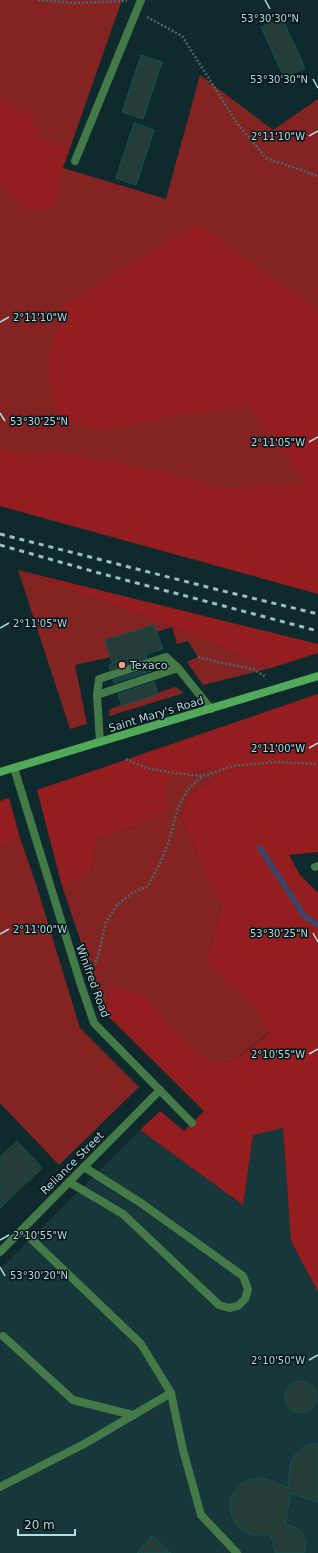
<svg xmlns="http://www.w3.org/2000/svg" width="318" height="1553" viewBox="0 0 318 1553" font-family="'DejaVu Sans',sans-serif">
  <rect width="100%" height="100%" fill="#0f2a2d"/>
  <polygon fill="#18373a" points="283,1128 291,1240 318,1292 318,1553 0,1553 0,1269 140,1130 243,1205 253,1134"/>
  <g fill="#832423">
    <polygon points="0,0 122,0 63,168 166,199 200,75 273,130 318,99 318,581 0,485"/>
    <polygon points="18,570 172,627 271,668 203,685 187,662 198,657 188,641 177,644 172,627 156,632 153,625 106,640 111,657 75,665 87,724 70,729"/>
    <polygon points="175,687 184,693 109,716 110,709"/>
    <polygon points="215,767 216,779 189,794 181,816 198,857 222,905 206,962 253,1005 269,1032 234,1061 211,1063 181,1038 109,987 105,1013 62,886 90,874 97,838 137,826 165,781"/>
    <polygon points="20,838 36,884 80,1028 139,1087 59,1165 0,1103 0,848"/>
  </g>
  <g fill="#941d1f">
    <polygon points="0,98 2,101 31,114 39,137 69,150 62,168 53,209 25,209 0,184"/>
    <polygon points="197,224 318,311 318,594 0,506 0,444 6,452 74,455 154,470 228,489 307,483 250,406 170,417 100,431 58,417 47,365 64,305"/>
    <polygon points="18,570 318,644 318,653 271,668 172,627"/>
    <polygon points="318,694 318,852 289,855 300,875 318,893 318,1292 291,1241 283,1128 253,1135 243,1205 140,1130 160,1111 184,1131 204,1111 105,1013 109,987 142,994 181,1038 211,1063 234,1061 269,1033 253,1005 206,962 222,905 198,857 181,816 189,794 216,779 215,767 165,781 165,809 137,826 97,838 90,874 62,886 37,790"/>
    <polygon points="9,798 20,838 0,848 0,801"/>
  </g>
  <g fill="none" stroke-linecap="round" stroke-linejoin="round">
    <polyline stroke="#374669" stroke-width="5.5" points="260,848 305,917 318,925"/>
  </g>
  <g fill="#243d39" stroke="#0f554f">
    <polygon points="282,18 305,68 284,77 261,27"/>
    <polygon points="141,55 162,62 143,119 122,112"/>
    <polygon points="134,123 154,130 136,185 116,178"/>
    <polygon points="154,625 163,649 146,654 147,658 110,670 109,665 113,664 105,640"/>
    <polygon points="150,668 151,671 114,683 113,680"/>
    <polygon points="154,682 158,694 122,706 118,694"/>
    <polygon points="17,1141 42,1168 0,1208 0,1157"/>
    <circle cx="301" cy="1397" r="16"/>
    <polygon points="318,1443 318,1502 291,1493 285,1524 298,1529 302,1533 306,1543 304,1553 276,1553 270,1535 254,1535 245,1532 237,1526 232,1517 230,1508 231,1499 235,1491 241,1484 249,1480 258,1478 267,1479 288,1488 290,1465 294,1456 300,1450 308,1445"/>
    <polygon points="152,1536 171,1553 137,1553"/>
  </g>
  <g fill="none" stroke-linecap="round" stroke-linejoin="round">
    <g stroke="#48676b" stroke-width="2.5" stroke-dasharray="2 2" stroke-linecap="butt">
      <polyline points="38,0 74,3 127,1"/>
      <polyline points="147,17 182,36 237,123 266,158 318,176"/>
      <polyline points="198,657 222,663 253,669 266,677"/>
      <polyline points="126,759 146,768 173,773 203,776 233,766 276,762 318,764"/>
      <polyline points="90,968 97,960 106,922 117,905 132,893 148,886 161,861 169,841 177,811 187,790 203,776"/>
    </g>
    <g stroke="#447a48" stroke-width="8">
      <polyline points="97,695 99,679 166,657 178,668"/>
      <polyline points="100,742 97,695 178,668 211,709"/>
      <polyline points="14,768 80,982 94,1023 192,1123"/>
      <polyline points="315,867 318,866"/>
      <polyline points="69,1182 123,1214 219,1305 229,1308 238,1306 245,1299 248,1289 243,1276 141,1203 84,1167"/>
      <polyline points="22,1230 141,1344 171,1393"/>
      <polyline points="3,1336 73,1400 133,1415"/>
      <polyline points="0,1487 84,1444 171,1393 183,1450 201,1515 237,1553"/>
    </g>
    <g stroke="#447a48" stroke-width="8">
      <polyline points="75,161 141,0"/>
      <polyline points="0,1252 160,1090"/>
    </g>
    <polyline stroke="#50aa59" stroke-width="8" points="0,772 318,676"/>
    <g stroke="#9abfc3" stroke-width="3" stroke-dasharray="5 5" stroke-linecap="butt">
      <polyline points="0,534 215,589 318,614"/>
      <polyline points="0,545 99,573 318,631"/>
    </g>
  </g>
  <path fill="none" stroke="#b5dce1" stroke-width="1.5" d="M265 0 270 9M313 79 318 88M309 136 318 131M0 322 9 317M0 413 5 421M309 442 318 437M0 628 9 623M309 748 318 743M313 933 318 942M0 934 9 929M309 1054 318 1049M0 1240 9 1235M0 1267 5 1276M309 1360 318 1355"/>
  <circle fill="#f59c93" stroke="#001216" stroke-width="1.5" cx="122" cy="665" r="4"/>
  <g text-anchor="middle" stroke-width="3" stroke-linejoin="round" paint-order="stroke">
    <g font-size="11" fill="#b5dce1" stroke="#001216" text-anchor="start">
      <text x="130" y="669">Texaco</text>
    </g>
    <g font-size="11" fill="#b5dce1" stroke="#001216">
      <text transform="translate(156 714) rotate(-17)" y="4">Saint Mary's Road</text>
      <text transform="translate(93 981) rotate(70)" y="4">Winifred Road</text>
      <text transform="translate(72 1163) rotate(-45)" y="4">Reliance Street</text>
    </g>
  </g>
  <g font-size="10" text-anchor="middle" fill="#b5dce1" stroke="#001216" stroke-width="3" stroke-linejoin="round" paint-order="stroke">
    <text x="270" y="22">53°30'30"N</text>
    <text x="279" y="83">53°30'30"N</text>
    <text x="278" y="140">2°11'10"W</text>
    <text x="40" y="321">2°11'10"W</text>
    <text x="39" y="425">53°30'25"N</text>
    <text x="278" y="446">2°11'05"W</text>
    <text x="40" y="627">2°11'05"W</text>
    <text x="278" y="752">2°11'00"W</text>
    <text x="40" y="933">2°11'00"W</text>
    <text x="279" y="937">53°30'25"N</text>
    <text x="278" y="1058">2°10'55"W</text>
    <text x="40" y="1239">2°10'55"W</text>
    <text x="39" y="1279">53°30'20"N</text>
    <text x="278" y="1364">2°10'50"W</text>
  </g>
  <path d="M18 1529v6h57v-6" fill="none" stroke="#b5dce1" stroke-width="2"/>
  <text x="24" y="1529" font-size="12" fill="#b5dce1" stroke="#001216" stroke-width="3" paint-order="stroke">20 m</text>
</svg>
